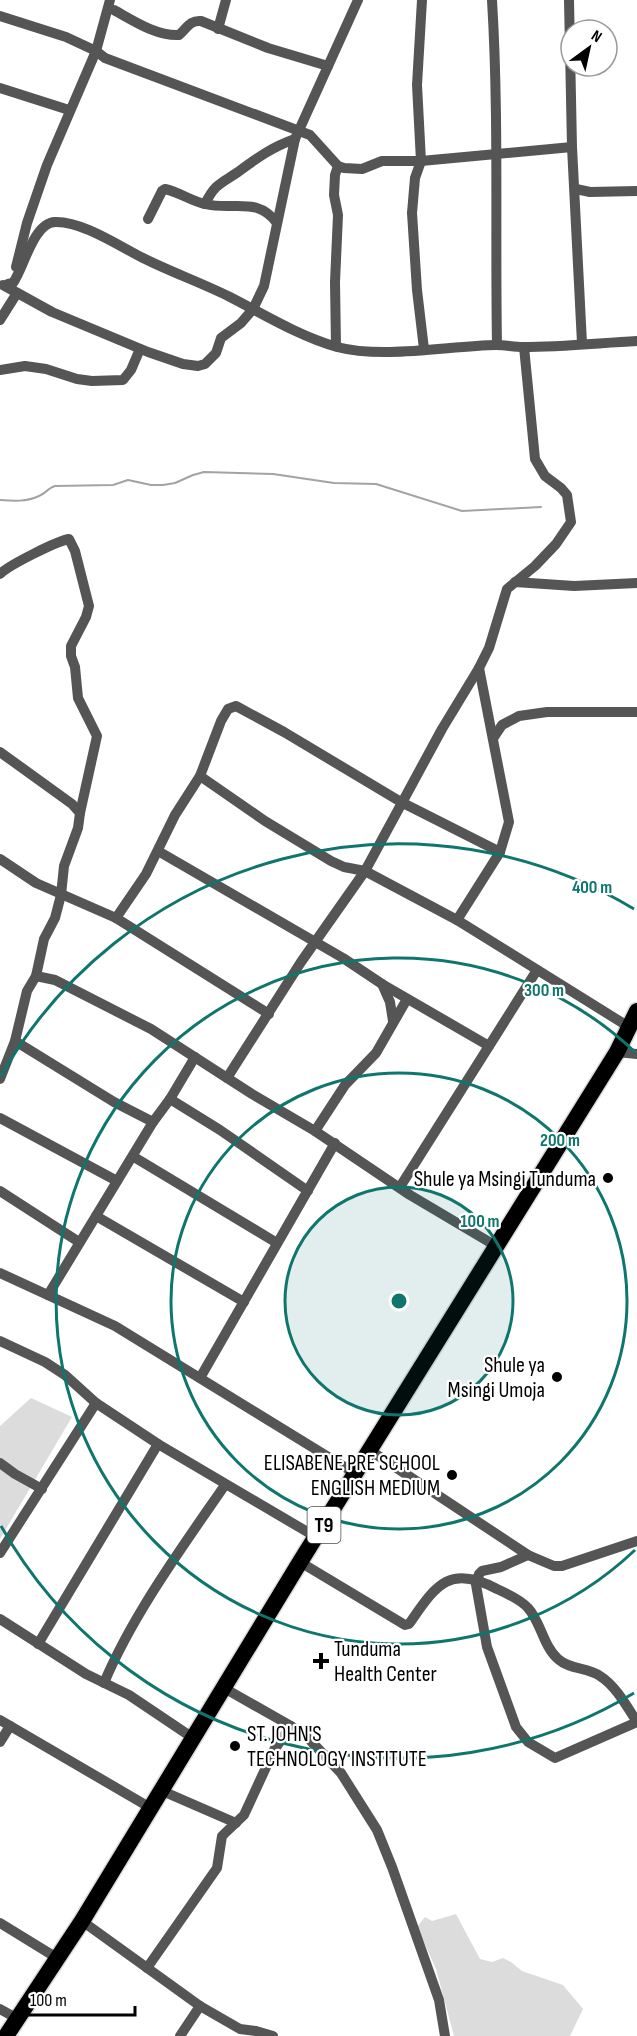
<svg xmlns="http://www.w3.org/2000/svg" width="637" height="2036" viewBox="0 0 637 2036" font-family="'Sofia Sans Condensed',sans-serif">
  <rect width="100%" height="100%" fill="#fff"/>
  <g fill="#dcdcdc">
    <polygon points="31,1398 72,1417 0,1539 0,1426"/>
    <polygon points="456,1914 480,1959 492,1962 503,1958 511,1962 522,1971 563,1985 583,2009 570,2036 454,2036 436,1969 417,1927 425,1917 432,1921"/>
  </g>
  <g fill="none" stroke-linecap="round" stroke-linejoin="round">
    <path stroke="#a3a3a3" stroke-width="2" d="M0 500C13 501 27 502 39 496 45 494 48 488 55 486L113 485 128 480 151 485H163L175 483 193 475 204 472 273 474 334 483 376 484 462 511 541 507"/>
    <defs>
      <polyline id="highway" points="6,2036 82,1921 300,1562 617,1052 637,1011"/>
    </defs>
    <use href="#highway" stroke="#dbdbdb" stroke-width="19"/>
    <g stroke="#555" stroke-width="10">
      <polyline points="422,0 417,85 421,161 415,178 412,213 417,290 424,349"/>
      <path d="M492 0C499 115 495 230 497 345"/>
      <polyline points="569,0 572,147 582,343"/>
      <path d="M114 10C134 21 156 36 179 35 187 28 190 20 201 21L268 48 328 66"/>
      <polyline points="0,16 66,37 96,51 105,58 310,135 338,166 344,168 362,169 382,161 421,161 572,147"/>
      <polyline points="218,29 226,0"/>
      <polyline points="0,88 69,110"/>
      <polyline points="576,189 590,192 637,191"/>
      <path d="M205 204C215 184 220 184 238 172 257 158 272 147 295 139"/>
      <path d="M148 219 162 191 165 189C179 192 191 201 205 204 234 211 257 196 277 223"/>
      <polyline points="16,267 27,223 47,165 96,51 110,0"/>
      <path d="M8 284 13 283C24 268 33 223 55 222 82 221 119 246 143 258 171 272 202 283 230 297 265 315 299 336 337 347 383 359 448 346 496 345 505 345 514 347 523 347 561 347 599 343 637 341"/>
      <polyline points="3,285 52,312 148,352 183,364 198,366 205,364 216,353 221,338 241,323 253,309 264,286 295,139 358,0"/>
      <polyline points="0,320 17,293"/>
      <polyline points="336,346 335,282 338,215 334,195 335,175 338,166"/>
      <polyline points="0,370 25,366 46,369 77,379 92,381 123,380 131,370 140,349"/>
      <path d="M0 574C9 565 57 541 69 539L75 551 89 606 86 617 71 646V656L75 667 78 698 97 736 80 813"/>
      <polyline points="515,582 574,586 637,583"/>
      <polyline points="479,668 509,822 500,852 457,920 629,1027"/>
      <polyline points="494,737 502,725 519,716 547,712 637,712"/>
      <polyline points="0,752 72,804 80,813 78,828 64,866 61,895 55,918 44,939 36,976 27,991 15,1041 0,1079"/>
      <polyline points="200,776 265,821 331,861 344,867 365,871 457,920"/>
      <polyline points="158,851 343,958 382,984 489,1046"/>
      <polyline points="0,859 36,883 116,918 269,1014"/>
      <polyline points="116,918 146,874 175,815 200,776 221,721 228,709 236,706 284,732 401,802 500,852"/>
      <polyline points="36,976 55,980 151,1029 252,1094 315,1131 410,1195 496,1246"/>
      <polyline points="382,984 390,1002 393,1021"/>
      <polyline points="15,1041 114,1102 153,1122"/>
      <polyline points="617,1052 637,1054"/>
      <polyline points="227,1078 301,962 365,871 442,729 479,668 489,648 507,589 535,566 556,544 571,522 567,495 561,488 545,476 535,459 524,347"/>
      <polyline points="170,1099 220,1130 308,1191"/>
      <polyline points="0,1118 117,1181"/>
      <polyline points="315,1131 345,1085 376,1053 407,999"/>
      <polyline points="134,1157 277,1243"/>
      <polyline points="400,1187 537,970"/>
      <polyline points="0,1191 79,1242"/>
      <polyline points="96,1216 244,1302"/>
      <polyline points="0,1273 115,1326 356,1474"/>
      <polyline points="48,1295 153,1122 170,1099 195,1057"/>
      <polyline points="0,1341 45,1362 65,1375 96,1403 158,1444 316,1537"/>
      <polyline points="200,1378 335,1143"/>
      <polyline points="371,1451 528,1555 554,1566 562,1566 637,1541"/>
      <polyline points="0,1463 15,1474 42,1489"/>
      <polyline points="0,1553 96,1403"/>
      <path d="M300 1562 405 1625 409 1624C435 1587 448 1563 497 1589 506 1593 521 1600 528 1608 541 1622 543 1646 558 1659 570 1670 587 1667 600 1676 616 1686 627 1707 637 1722"/>
      <polyline points="475,1579 487,1647 516,1727 528,1742 555,1758 637,1722"/>
      <polyline points="478,1580 479,1574 482,1571 501,1567 528,1555"/>
      <polyline points="0,1619 86,1674 129,1695 193,1738"/>
      <polyline points="38,1644 158,1444"/>
      <path d="M104 1683C133 1614 183 1546 225 1485"/>
      <polyline points="224,1688 291,1726 309,1739 341,1773 377,1830 392,1867 439,2000 445,2036"/>
      <polyline points="0,1720 149,1807"/>
      <polyline points="0,1742 10,1726"/>
      <polyline points="160,1790 236,1823"/>
      <polyline points="82,1921 200,2006 240,2029 256,2031 273,2036"/>
      <polyline points="0,1923 57,1958"/>
      <polyline points="147,1968 217,1868 222,1836 244,1815 274,1750 291,1726"/>
      <polyline points="0,2009 18,2019"/>
      <polyline points="180,2036 200,2006"/>
    </g>
    <use href="#highway" stroke="#000" stroke-width="16"/>
  </g>
  <circle cx="399" cy="1301" r="114" fill="#0f766e" fill-opacity=".12"/>
  <g fill="none" stroke="#0f766e" stroke-width="3">
    <circle cx="399" cy="1301" r="114"/>
    <circle cx="399" cy="1301" r="228"/>
    <path d="M635 1550A343 343 0 1 1 635 1052"/>
    <path d="M634 1693A457 457 0 0 1 1 1526M1 1076A457 457 0 0 1 634 909"/>
  </g>
  <g fill="#000" stroke="#fff" stroke-width="2">
    <circle cx="608" cy="1178" r="6"/>
    <circle cx="557" cy="1377" r="6"/>
    <circle cx="452" cy="1475" r="6"/>
    <path d="M318 1652h6v6h6v6h-6v6h-6v-6h-6v-6h6z"/>
    <circle cx="235" cy="1746" r="6"/>
  </g>
  <g text-anchor="middle" stroke-width="4.5" stroke-linejoin="round" paint-order="stroke">
    <rect fill="#fff" stroke="#4c4c4c" stroke-width="1.5" x="307.5" y="1507" width="33" height="36" rx="4.5"/>
    <g font-size="21" font-weight="bold" fill="#000">
      <text x="324" y="1532">T9</text>
    </g>
    <g font-size="22" fill="#000" stroke="#fff" text-anchor="end">
      <text x="596" y="1186">Shule ya Msingi Tunduma</text>
      <text x="545" y="1372">Shule ya<tspan x="545" dy="25">Msingi Umoja</tspan></text>
      <text x="440" y="1470">ELISABENE PRE SCHOOL<tspan x="440" dy="25">ENGLISH MEDIUM</tspan></text>
      <text x="334" y="1656" text-anchor="start">Tunduma<tspan x="334" dy="25">Health Center</tspan></text>
      <text x="247" y="1741" text-anchor="start">ST. JOHN'S<tspan x="247" dy="25">TECHNOLOGY INSTITUTE</tspan></text>
    </g>
  </g>
  <circle cx="399" cy="1301" r="9" fill="#0f766e" stroke="#fff" stroke-width="3"/>
  <g font-size="18" text-anchor="middle" font-weight="bold" fill="#0f766e" stroke="#fff" stroke-width="4.5" stroke-linejoin="round" paint-order="stroke">
    <text x="592" y="893">400 m</text>
    <text x="544" y="996">300 m</text>
    <text x="560" y="1146">200 m</text>
    <text x="480" y="1227">100 m</text>
  </g>
  <g transform="translate(589 48) rotate(33)"><circle r="28" fill="#ffffff" stroke="#999999" stroke-width="1.5"/>
  <path d="M0-4.5L10 22L0 15L-10 22Z" fill="#000000"/>
  <text y="-9" font-size="16" font-weight="bold" text-anchor="middle" fill="#000000">N</text>
  </g>
  <path d="M21 2006v9h114v-9" fill="none" stroke="#000000" stroke-width="3"/>
  <text x="30" y="2006" font-size="18" fill="#000000" stroke="#ffffff" stroke-width="4.5" paint-order="stroke">100 m</text>
</svg>
